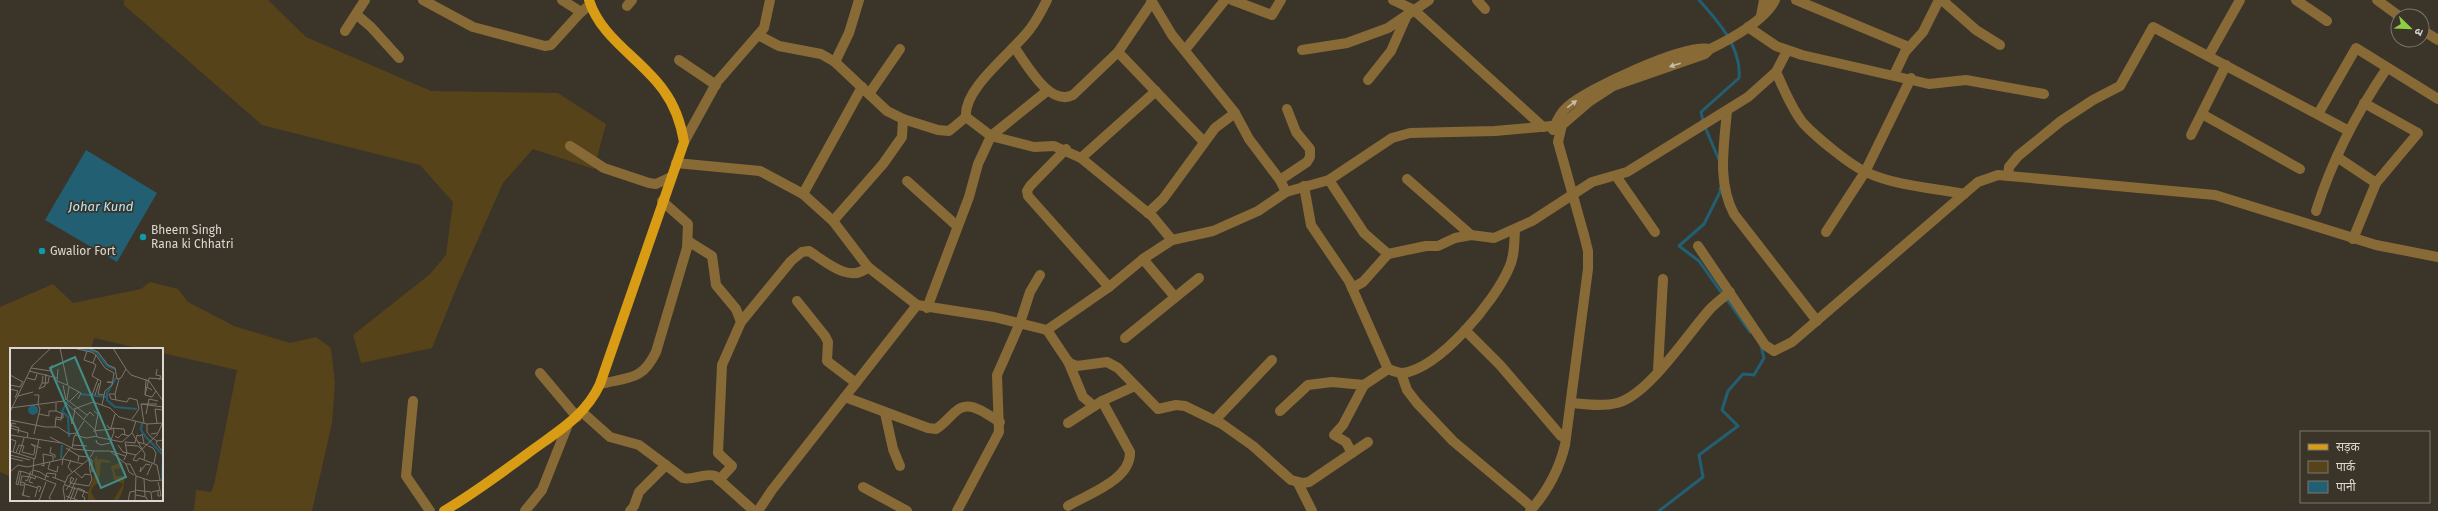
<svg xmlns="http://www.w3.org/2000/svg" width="2438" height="511" viewBox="0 0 2438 511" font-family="'Fira Sans','Noto Sans Devanagari',sans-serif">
  <rect width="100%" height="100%" fill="#3b3429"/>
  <g fill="#56431a">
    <polygon points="124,0 268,0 306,37 431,91 558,93 606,124 594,169 533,149 503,183 458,284 432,348 361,363 353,335 430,274 446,255 453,202 420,165 262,125 124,5"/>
    <polygon points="150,282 178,289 188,302 234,326 290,343 316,337 331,348 335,383 332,423 312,511 194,511 196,490 211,492 214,485 237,370 162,353 162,349 142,349 94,338 91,349 11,349 11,477 0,472 0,307 53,284 73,303 141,289"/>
  </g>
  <polygon fill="#225f72" points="86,150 157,193 117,262 45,220"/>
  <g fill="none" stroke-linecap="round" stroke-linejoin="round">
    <g stroke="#225f72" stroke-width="3">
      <path d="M1699 0C1718 21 1742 48 1739 78L1701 112 1703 121"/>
      <polyline points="1705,127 1719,160"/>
      <polyline points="1720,188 1720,192 1704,224 1679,246 1699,261 1721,292"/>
      <polyline points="1728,301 1750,332"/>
      <polyline points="1659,511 1703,477 1699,455 1738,426 1722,410 1728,391 1743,374 1754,375 1764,358 1761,346"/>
    </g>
    <g stroke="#886a37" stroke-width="10">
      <polyline points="423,0 473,27 545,46 551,45 581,12 590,5"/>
      <polyline points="562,0 581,12"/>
      <polyline points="1151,0 1172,35 1235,113 1249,139 1280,180 1286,192"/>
      <polyline points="1232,0 1272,15 1281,0"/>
      <polyline points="1393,0 1414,10 1543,127"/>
      <polyline points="1477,0 1485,9"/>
      <polyline points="1796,0 1909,47"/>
      <polyline points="1942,0 1976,30 2000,45"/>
      <polyline points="2296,0 2327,21"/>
      <polyline points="2377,0 2399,16"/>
      <polyline points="627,6 632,0"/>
      <polyline points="357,15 371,27 399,58"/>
      <polyline points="1761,16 1764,0"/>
      <polyline points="1748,27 1776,46 1802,55 1929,84 1966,80 2044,94"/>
      <polyline points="2422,30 2438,40"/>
      <polyline points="345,31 365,0"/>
      <polyline points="758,35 779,46 821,54 835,62 887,111 903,119 938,130 949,131 966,117"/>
      <path d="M1014 47C1027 64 1049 107 1073 95L1118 52 1152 2"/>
      <polyline points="1185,50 1225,0"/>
      <polyline points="1302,50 1347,43 1388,28 1429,0"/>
      <polyline points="1118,52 1204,142"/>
      <polyline points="2209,55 2240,0"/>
      <polyline points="679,60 716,85"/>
      <polyline points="835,62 849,33 859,0"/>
      <path d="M1776 72C1784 89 1791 108 1803 123 1816 137 1851 166 1868 173 1897 186 1933 188 1964 194"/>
      <polyline points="1894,75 1905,52 1923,32 1939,0"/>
      <polyline points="1368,80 1391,51 1407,15"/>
      <polyline points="869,94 900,49"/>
      <polyline points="2364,103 2418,133 2376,183"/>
      <path d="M1727 111C1724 146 1717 182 1734 214L1817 321"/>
      <polyline points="2202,114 2300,169"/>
      <polyline points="2318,114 2356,48 2438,99"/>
      <path d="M1553 130C1556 122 1560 113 1567 107 1587 89 1685 43 1710 49"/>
      <polyline points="2191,135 2226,65"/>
      <polyline points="991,136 1034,147 1054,146 1081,158 1153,217 1172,240"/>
      <polyline points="991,136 1047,91"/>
      <polyline points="684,142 717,82 764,28 770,0"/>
      <polyline points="570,146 604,168 649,183 656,184 671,177"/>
      <polyline points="1066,149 1030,186 1027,191 1028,196 1109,287"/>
      <polyline points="2337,157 2376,183 2353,239"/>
      <polyline points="1081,158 1156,91"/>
      <polyline points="676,163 760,171 803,194 833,221 868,267 917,305"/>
      <polyline points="1616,176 1655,232"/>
      <polyline points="2008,176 2009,167 2018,156 2061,121 2093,100 2120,86 2153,27 2349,131"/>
      <polyline points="1407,179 1471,235"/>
      <polyline points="1280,180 1307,162 1310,157 1310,149 1296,132 1287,109"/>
      <polyline points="1329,180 1364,233 1388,254"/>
      <polyline points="907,181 957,226"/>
      <polyline points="803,194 862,87"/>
      <path d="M2316 211C2332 160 2357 112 2387 68"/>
      <polyline points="1148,213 1163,199 1215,128 1235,113"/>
      <polyline points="833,221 883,164 902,137 903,119"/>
      <polyline points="1826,232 1865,172 1911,78"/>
      <polyline points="688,241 712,256 716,285 736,309 741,322"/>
      <polyline points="1698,246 1765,345 1774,351 1792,342 1964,194 1978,182 1998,175 2215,195 2376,245 2438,257"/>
      <polyline points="1143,259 1175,297"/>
      <polyline points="1352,288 1363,282 1388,254 1426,246 1438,246 1455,238 1471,235 1494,238 1532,221 1592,182 1627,172 1748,97 1776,72 1787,51"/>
      <polyline points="797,301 825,336 828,342 827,361 856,383"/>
      <path d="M927 308 969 197 978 164 991 136 966 117C963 88 1013 52 1030 29 1037 20 1042 10 1047 0"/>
      <polyline points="1047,330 1069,363 1077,366 1107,362 1118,368 1158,409 1176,405 1185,406 1222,424 1253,446 1291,480 1303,483 1309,482 1368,442"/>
      <polyline points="1465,330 1500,365 1561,436"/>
      <polyline points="1125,338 1199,278"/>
      <polyline points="1068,361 1083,397 1094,406"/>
      <path d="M1388 369C1393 371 1398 373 1403 373 1440 368 1495 301 1509 268 1515 256 1514 243 1515 230"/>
      <polyline points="1658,370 1663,279"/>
      <polyline points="540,373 577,417"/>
      <polyline points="1401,373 1407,390 1417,403 1453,441 1528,504"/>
      <path d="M600 384C629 377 642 381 656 352L687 248 688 224 662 201"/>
      <path d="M845 397 928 428 936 429C944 424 948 418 955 412 969 398 986 414 1000 422"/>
      <polyline points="413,401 406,476 430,511"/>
      <path d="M1571 403C1585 404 1602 407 1617 403 1649 395 1688 333 1711 308 1717 302 1724 297 1730 292"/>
      <polyline points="1280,411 1308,385 1332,382 1364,385 1388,369 1349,281 1311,225 1304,186"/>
      <path d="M582 412 610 437 639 445 683 478C693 481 704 472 715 476L754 511"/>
      <polyline points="885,413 893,449 900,466"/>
      <polyline points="1215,420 1272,360"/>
      <polyline points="1068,423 1102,401 1135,386"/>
      <polyline points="1352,453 1346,442 1334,435 1343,425 1364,385"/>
      <path d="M719 480 732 466 718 453 722 365 741 322 791 261 802 252 809 251C826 262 850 284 868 267"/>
      <polyline points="1298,483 1312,511"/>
      <polyline points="863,487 907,511"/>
      <path d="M1068 506C1088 494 1131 480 1130 452L1102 401"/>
      <polyline points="525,511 542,490 567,427"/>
      <polyline points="630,511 634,506 639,492 666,465"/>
      <polyline points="758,511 772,490 917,305 994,317 1047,330 1109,287 1143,259 1172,240 1213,231 1258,211 1286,192 1329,180 1392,138 1410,133 1495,131 1562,125"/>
      <polyline points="957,511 999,432 997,375 1020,323 1030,292 1040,275"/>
      <path d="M1530 511C1547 492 1559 470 1565 445L1588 269V251L1584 235 1558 142 1562 125 1590 101 1613 86 1705 54 1710 49C1729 40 1766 20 1775 0"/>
    </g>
    <path stroke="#d99c15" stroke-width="10" d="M444 511C473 494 500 474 527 454 555 433 585 417 600 384L684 142C681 124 675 106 664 91 642 59 601 39 589 0"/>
  </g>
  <defs><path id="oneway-solid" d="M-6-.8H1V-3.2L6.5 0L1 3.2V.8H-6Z"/></defs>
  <g fill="#c7bcaa">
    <use href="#oneway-solid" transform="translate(1675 65) rotate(162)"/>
    <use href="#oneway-solid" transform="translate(1572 104) rotate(-37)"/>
  </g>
  <g fill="#0f9aa8" stroke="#3b3429" stroke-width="1.5">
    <circle cx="143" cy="237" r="4"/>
    <circle cx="42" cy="251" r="4"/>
  </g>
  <g text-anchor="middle" stroke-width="3.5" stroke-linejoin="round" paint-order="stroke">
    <g font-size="12" fill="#dcd8d1" stroke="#3b3429" text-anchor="start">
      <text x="151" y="234">Bheem Singh<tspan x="151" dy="14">Rana ki Chhatri</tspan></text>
      <text x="50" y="255">Gwalior Fort</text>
    </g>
    <g font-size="13" font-style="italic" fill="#b5e8fa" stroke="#3b3429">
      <text x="101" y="211">Johar Kund</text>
    </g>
  </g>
  <g transform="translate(10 348)">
    <rect width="153" height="153" fill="#3b3429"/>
    <path d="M87 107V111L99 112 101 115 91 114 89 134 83 139 81 144 86 153H78V144L86 124 84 111ZM112 114 113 120 104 121 106 128H115L113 142 108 153H103L113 136 104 132 101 118Z" fill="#56431a"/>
    <path d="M18 62a5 5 0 1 1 10 0a5 5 0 1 1-10 0Z" fill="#225f72"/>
    <path fill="none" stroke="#225f72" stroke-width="2" d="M70 0 86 4 97 18 105 21M106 30 97 45V52L105 59 127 61M71 46 96 49M58 53 52 63 58 69 59 89M132 75 131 82 136 89 153 107 152 131M51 110 52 97"/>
    <path fill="none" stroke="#7b766c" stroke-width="1" d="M50 0 58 38 71 45 68 51M63 0 81 4 83 5 86 7 83 15 74 12 77 3M78 0 88 4 98 17 105 20 107 31 111 30 116 21 121 27 139 33 153 53M103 0 116 21M86 7 95 20 104 25 102 37 95 43 92 57M83 15 86 17 82 28 91 33 88 46 94 47M21 20 41 23 42 17M48 21 47 33 57 37M147 21 146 27 151 28 149 32M19 23 47 30M0 27 13 34M33 28 32 35H38L39 29M17 30 25 32 27 26M32 35 29 41 35 38 36 26M103 35 97 34H103M0 37 10 39 13 33M53 37 56 52M137 39 139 30 153 31M0 41 8 43 5 50M105 46 109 31M24 47H29L28 56M82 47 88 31M85 47 89 35M135 47 136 31M135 47 142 49 146 43M135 47 137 39 142 42M8 48 23 44M56 51 77 67M57 51 59 39M106 52 105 46H99L101 51 117 54 119 50 127 52 129 61 122 71M60 53 69 44M131 56H147M0 60 54 53 85 82 87 89 112 94 122 85 126 73M64 61 83 54 100 60 109 69 137 76 153 75M84 63 88 66 85 82M0 64 22 18 41 0M29 66 39 68V63H46V55M136 66 139 51 148 53M60 67 62 76 65 61M46 71 51 72 52 65M0 72 35 79H48L59 86 66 85M73 72 80 64 84 68M134 75 131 56 153 59M147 75 145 61 153 62M137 76V84L141 89 147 93 153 92M0 77 9 80 8 85M97 77 99 80 114 81 115 87M45 79 46 69 53 70V66L46 63M0 80 18 85 17 90M101 80 105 66M0 83 2 75 6 76M83 83 102 81M122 85 128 94 138 97M24 86 30 61 28 57M141 86 148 85 152 76M0 87 52 95 64 101 84 103M65 87 76 90 87 88M105 88 108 90 112 86 119 88M130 88 132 86 134 95M40 89 51 95M0 91 6 93 3 104M86 92 87 95 91 97 100 95M101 92 104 84 103 80M147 93 146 95 152 103M115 94 125 95 127 87 130 88M128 94 135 106 134 112M62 97 77 98M108 97 113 104 126 107 148 86M115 97 128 98 131 101M138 98 143 100 146 105 144 115M41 99 40 105 45 107V110M56 100 69 108M62 100 64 89 74 73M0 103 25 111 29 91M101 103 115 108M12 104 24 107M6 105 9 97 14 98 12 104M9 106 14 90M24 106 25 99 21 96 31 100M0 107 20 112M126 107 123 112 127 113 129 110 147 117 150 132M0 110 13 113M79 111 82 112V122M79 111 80 123M61 112 58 119 62 124M114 112 117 105 115 94M68 113 69 108 78 109M40 114 38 121 47 124 48 118M116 116 119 124 124 127M31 117 34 118 33 106 43 108V113M52 117 53 110 61 99M131 119 130 124 136 116 140 117M23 122 24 110M11 123 8 137 6 136 9 123 14 124 28 129 46 136 39 150 41 151M64 123 72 130 75 126 80 127M0 124 8 117 17 119 53 111 73 116M22 127 23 122 30 124 36 128 35 131M137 127 142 116M39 129 36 128 37 125 46 126 45 130M42 129 55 134M61 129 60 135 79 138 82 131 80 123H85M134 131 135 148M15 132 17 133 21 123M11 134 15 135 13 147M23 135 19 134 21 129 25 131 26 128M15 136 28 140M14 137H10L12 128 21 129M55 137 78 145M62 141 67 130M56 142 64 131 61 129M125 142 141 144 142 153M14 143 12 147 20 149M148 143V148H151L150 142M142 144 150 142 148 134M126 147 136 149 138 153M56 148 70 153M25 149 28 138 31 139 29 144M64 151 68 140 75 143 72 148 75 150 74 153M29 153 36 134M55 153 53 140 58 128 79 111 84 103H100L116 116H120L126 128 141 133 153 132M57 153 62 141M60 153 65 139M118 153 120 144 125 143M125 153 126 128"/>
    <path fill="#428e87" fill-opacity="0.15" stroke="#428e87" stroke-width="2" d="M65 9 116 129 91 140 40 20Z"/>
    <rect width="153" height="153" fill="none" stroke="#dcd8d1" stroke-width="2"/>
  </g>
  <rect x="2300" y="431" width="130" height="72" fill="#3b3429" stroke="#7b766c"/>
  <rect x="2308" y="444" width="20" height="6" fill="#d99c15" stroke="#7b766c"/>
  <text x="2336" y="451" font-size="12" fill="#dcd8d1">सड़क</text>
  <rect x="2308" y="461" width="20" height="12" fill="#56431a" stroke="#7b766c"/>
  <text x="2336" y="471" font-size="12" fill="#dcd8d1">पार्क</text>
  <rect x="2308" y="481" width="20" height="12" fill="#225f72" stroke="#7b766c"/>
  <text x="2336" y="491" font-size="12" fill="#dcd8d1">पानी</text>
  <g transform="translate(2410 28) rotate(113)"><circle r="19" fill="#3b3429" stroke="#7b766c"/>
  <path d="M0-3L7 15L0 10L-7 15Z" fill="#8dce44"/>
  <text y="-6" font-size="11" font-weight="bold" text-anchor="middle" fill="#dcd8d1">उ</text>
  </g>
</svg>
